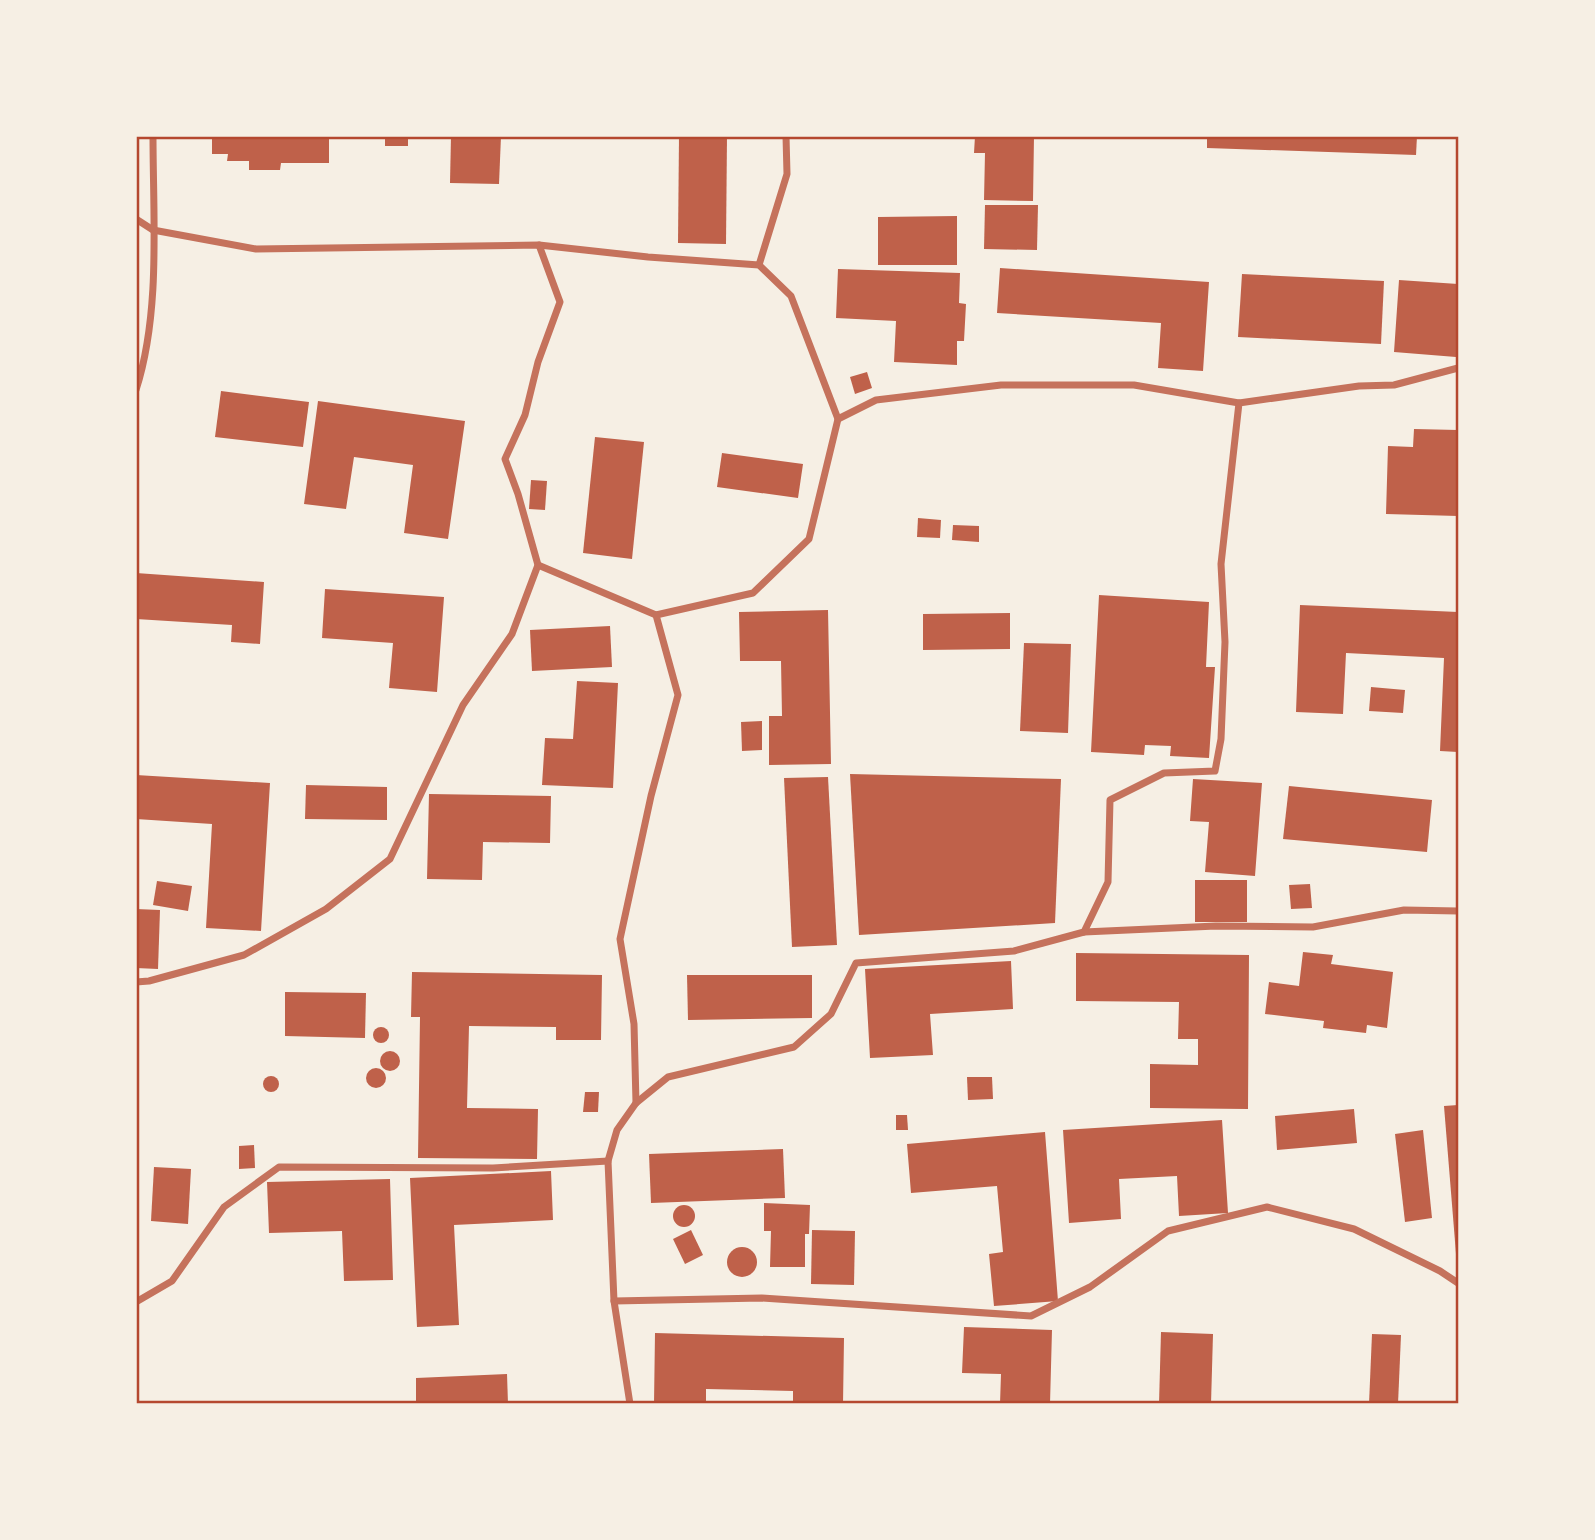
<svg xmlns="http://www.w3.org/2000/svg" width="1595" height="1540" viewBox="0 0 1595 1540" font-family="'IBM Plex Sans',sans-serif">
  <rect width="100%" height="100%" fill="#f6efe4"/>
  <g fill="#bf614a">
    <polygon points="212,136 329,136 329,163 281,163 280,170 249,170 249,161 227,161 228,154 212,154"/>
    <rect x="385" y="136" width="23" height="10"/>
    <polygon points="451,136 501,136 499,184 450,183"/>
    <polygon points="679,136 727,136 726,244 678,243"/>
    <polygon points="975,136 1034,136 1033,201 984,200 985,153 974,153"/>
    <polygon points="1207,136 1417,136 1416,155 1207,148"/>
    <polygon points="985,205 1038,205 1037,250 984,249"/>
    <polygon points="957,216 957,265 878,265 878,217"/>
    <polygon points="1000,268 1209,282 1203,371 1158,368 1161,323 997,313"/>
    <polygon points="838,269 960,273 959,303 966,304 964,341 957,341 957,365 894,362 896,321 836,318"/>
    <polygon points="1242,274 1384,281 1381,344 1238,337"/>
    <polygon points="1399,280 1458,284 1458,352 1456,352 1456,357 1394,352"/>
    <polygon points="867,372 872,388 855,394 850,377"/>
    <polygon points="221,391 309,402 303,447 215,437"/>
    <polygon points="318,401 465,421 448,539 404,533 413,465 354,457 346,509 304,504"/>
    <polygon points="1414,429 1458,430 1458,516 1386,514 1388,446 1413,447"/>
    <polygon points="595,437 644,442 632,559 583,553"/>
    <polygon points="722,453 803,464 798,498 717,487"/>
    <polygon points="531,480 547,481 545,510 529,509"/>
    <polygon points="918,518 941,520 940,538 917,537"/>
    <polygon points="953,525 979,526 979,542 952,540"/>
    <polygon points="136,573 264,582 260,644 231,642 232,625 136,619"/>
    <polygon points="325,589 444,597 437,692 389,688 393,643 322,638"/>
    <polygon points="1099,595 1209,602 1206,667 1215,667 1209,758 1170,756 1171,746 1145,745 1144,755 1091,752"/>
    <polygon points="1300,605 1458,612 1458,752 1440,751 1444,658 1346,653 1343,714 1296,712"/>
    <polygon points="828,610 831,764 769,765 769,716 782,716 781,661 740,661 739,612"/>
    <polygon points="1010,613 1010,649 923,650 923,614"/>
    <polygon points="610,626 612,667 532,671 530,630"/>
    <polygon points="1024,643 1071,644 1068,733 1020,731"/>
    <polygon points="577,681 618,683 613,788 542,785 545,738 573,739"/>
    <polygon points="1371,687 1405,690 1403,713 1369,711"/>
    <polygon points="762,721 762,750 742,751 741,722"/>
    <polygon points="850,774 1061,779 1055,923 859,935"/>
    <polygon points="136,775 270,783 261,931 206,928 212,824 136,819"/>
    <polygon points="828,777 837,945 792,947 784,778"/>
    <polygon points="1193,779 1262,783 1255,876 1205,872 1209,822 1190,821"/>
    <polygon points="306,785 387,787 387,820 305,819"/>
    <polygon points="1289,786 1432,800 1427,852 1283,839"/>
    <polygon points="429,794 551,796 550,843 483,842 482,880 427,879"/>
    <rect x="1195" y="880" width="52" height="42"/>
    <polygon points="157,881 192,886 188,911 153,905"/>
    <polygon points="1310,884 1312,908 1291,909 1289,885"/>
    <polygon points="136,909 160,910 158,969 136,968"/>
    <polygon points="1303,952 1333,955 1331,964 1393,972 1387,1028 1367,1025 1366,1033 1323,1028 1324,1021 1265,1014 1269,982 1299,986"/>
    <polygon points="1076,953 1249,955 1248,1109 1150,1108 1150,1064 1198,1065 1198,1039 1178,1039 1179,1002 1076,1001"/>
    <polygon points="1011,961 1013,1009 930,1014 933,1055 870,1058 865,969"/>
    <polygon points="412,972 602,975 601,1040 556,1040 556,1027 469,1026 467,1108 538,1109 537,1159 418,1158 420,1017 411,1017"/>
    <polygon points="687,975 812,975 812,1018 688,1020"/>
    <polygon points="285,992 366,993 365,1038 285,1036"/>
    <circle cx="381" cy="1035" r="8"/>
    <circle cx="390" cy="1061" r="10"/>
    <circle cx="376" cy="1078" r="10"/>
    <circle cx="271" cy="1084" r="8"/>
    <polygon points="967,1077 992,1077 993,1099 968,1100"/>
    <polygon points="585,1092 599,1092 598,1112 583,1112"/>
    <polygon points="1458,1105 1458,1266 1457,1266 1444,1106"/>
    <polygon points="1354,1109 1357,1143 1277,1150 1275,1116"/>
    <polygon points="896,1115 907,1115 908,1130 896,1130"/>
    <polygon points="1222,1120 1228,1213 1179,1216 1177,1176 1119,1179 1121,1219 1069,1223 1063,1130"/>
    <polygon points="1423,1130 1432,1218 1405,1222 1395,1134"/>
    <polygon points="1045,1132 1058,1301 994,1306 989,1254 1003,1252 997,1186 911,1193 907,1144"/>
    <polygon points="254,1145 255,1168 239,1169 239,1146"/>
    <polygon points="783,1149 785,1198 651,1203 649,1154"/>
    <polygon points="154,1167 191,1169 188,1224 151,1221"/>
    <polygon points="551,1171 553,1220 454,1225 459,1325 417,1327 410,1178"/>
    <polygon points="390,1179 393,1280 344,1281 342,1231 269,1233 267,1182"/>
    <polygon points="764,1203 810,1205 809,1234 805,1234 805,1267 770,1267 771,1231 764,1231"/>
    <circle cx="684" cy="1216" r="11"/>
    <polygon points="691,1230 703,1255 685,1264 673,1239"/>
    <polygon points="812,1230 855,1231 854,1285 811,1284"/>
    <circle cx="742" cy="1262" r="15"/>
    <polygon points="964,1327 1052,1330 1050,1404 1000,1404 1001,1374 962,1373"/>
    <polygon points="1161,1332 1213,1334 1211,1404 1159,1404"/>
    <polygon points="655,1333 844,1338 843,1404 793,1404 793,1391 706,1389 706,1404 654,1404"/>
    <polygon points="1372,1334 1401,1335 1398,1404 1369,1404"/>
    <polygon points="507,1374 508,1404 416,1404 416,1378"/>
  </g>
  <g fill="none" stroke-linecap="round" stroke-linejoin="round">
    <g stroke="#c5725c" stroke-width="7">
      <polyline points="136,219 153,230 256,249 539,245 648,257 759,265 791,296 838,419 809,539 753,593 656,615"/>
      <polyline points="759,265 787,174 786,136"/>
      <path d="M136 390C161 312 153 218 153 136"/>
      <polyline points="838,419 876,400 1001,385 1134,385 1239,403"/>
      <polyline points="538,565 656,615 678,695 651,796 620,939 634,1024 636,1103"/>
      <polyline points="1084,932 1216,926 1313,927 1404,910 1458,911"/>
      <polyline points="136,982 149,981 244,955 326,909 390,859 463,705 512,634 538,565 518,494 505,459 525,415 538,362 560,302 539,245"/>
      <polyline points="614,1301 762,1298 1031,1316 1090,1287 1168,1231 1267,1207 1354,1229 1440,1271 1458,1283"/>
      <polyline points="136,1302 172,1281 224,1207 279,1167 493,1168 608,1161"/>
      <polyline points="136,1403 137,1404"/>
      <polyline points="630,1404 614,1301 608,1161 617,1130 636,1103 668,1077 794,1047 831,1014 856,963 1014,951 1084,932 1108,882 1110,800 1164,773 1215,771 1221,739 1225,642 1221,564 1239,403 1359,386 1394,385 1458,368"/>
    </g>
  </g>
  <rect width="1595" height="1540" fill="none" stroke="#f6efe4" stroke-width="276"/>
  <rect x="138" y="138" width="1319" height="1264" fill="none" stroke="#b5482f" stroke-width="2.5"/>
</svg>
